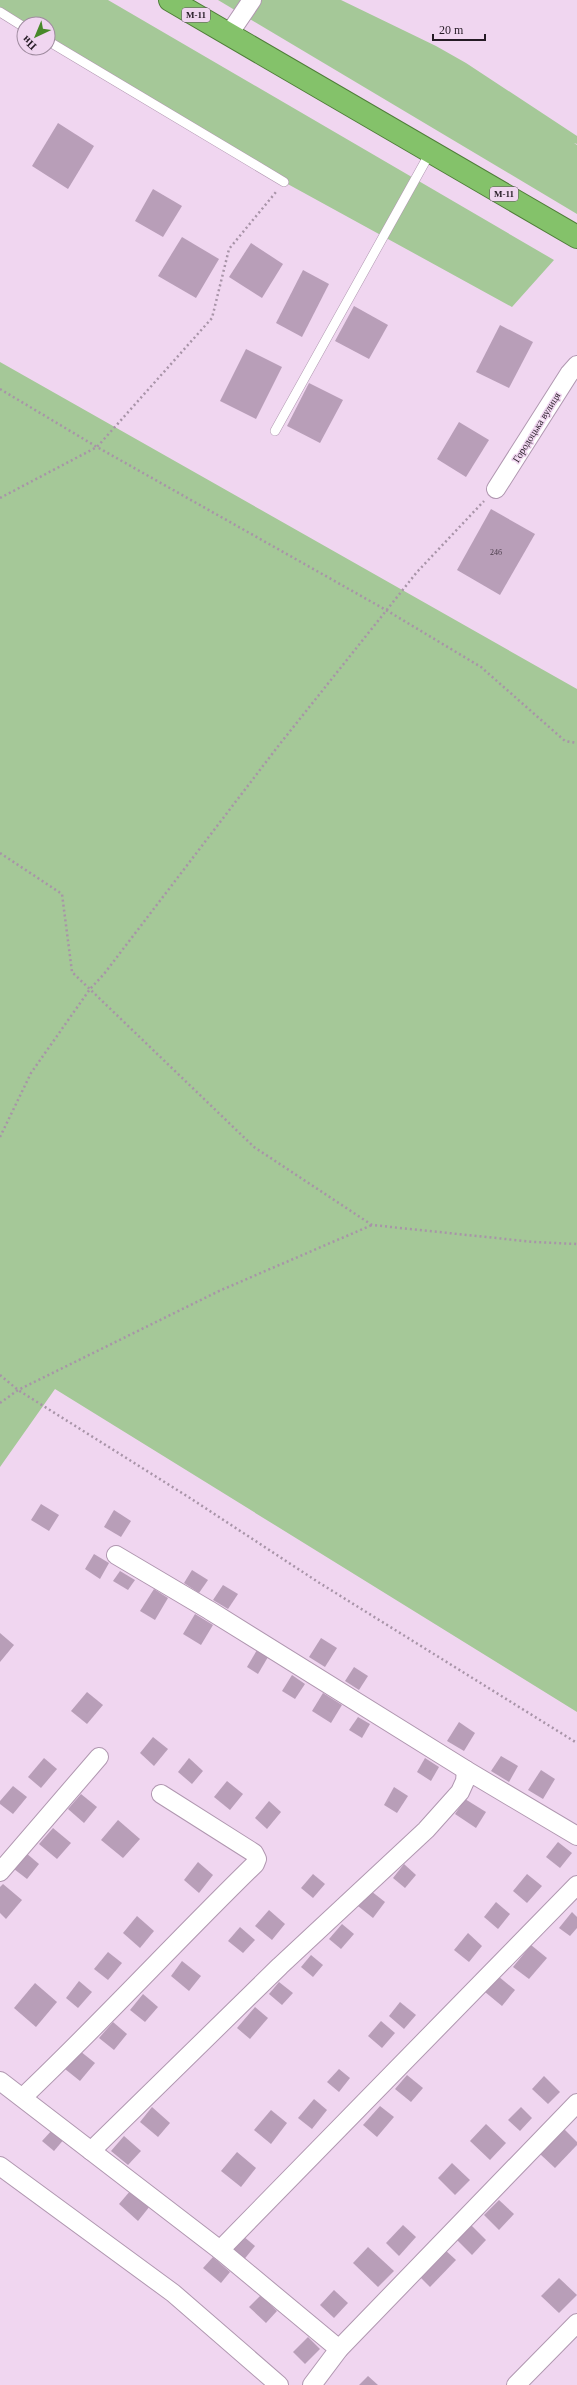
<svg xmlns="http://www.w3.org/2000/svg" width="577" height="2385" viewBox="0 0 577 2385" font-family="'Times New Roman',serif">
  <rect width="100%" height="100%" fill="#f0d6f0"/>
  <g fill="#a5c898">
    <polygon points="0,0 108,0 554,260 512,307 284,182 48,41 48,24 24,24 0,12"/>
    <polygon points="218,0 341,0 436,46 466,63 577,136 577,144 574,143 577,145 577,214"/>
    <polygon points="0,362 577,689 577,1712 55,1389 0,1467"/>
  </g>
  <g fill="#b89eb8">
    <polygon points="58,123 94,146 68,189 32,166"/>
    <polygon points="153,189 182,206 163,237 135,221"/>
    <polygon points="182,237 219,259 196,298 158,276"/>
    <polygon points="251,243 283,264 262,298 229,277"/>
    <polygon points="303,270 329,284 302,337 276,323"/>
    <polygon points="354,306 388,325 369,359 335,341"/>
    <polygon points="500,325 533,342 509,388 476,372"/>
    <polygon points="246,349 282,367 256,419 220,401"/>
    <polygon points="309,383 343,400 320,443 287,426"/>
    <polygon points="459,422 489,440 466,477 437,459"/>
    <polygon points="491,509 535,534 500,595 457,570"/>
    <polygon points="41,1504 59,1515 49,1531 31,1520"/>
    <polygon points="114,1510 131,1521 121,1537 104,1527"/>
    <polygon points="94,1554 109,1563 100,1579 85,1569"/>
    <polygon points="192,1570 208,1580 199,1593 184,1583"/>
    <polygon points="120,1571 135,1580 128,1590 113,1581"/>
    <polygon points="223,1585 238,1594 228,1609 213,1600"/>
    <polygon points="154,1589 168,1598 155,1620 140,1611"/>
    <polygon points="195,1614 213,1625 201,1645 183,1634"/>
    <polygon points="0,1633 14,1645 0,1662"/>
    <polygon points="321,1638 337,1648 325,1667 309,1657"/>
    <polygon points="257,1650 268,1657 258,1674 247,1667"/>
    <polygon points="354,1667 368,1676 359,1690 345,1681"/>
    <polygon points="292,1675 305,1684 295,1699 282,1691"/>
    <polygon points="87,1692 103,1705 87,1724 71,1711"/>
    <polygon points="323,1693 342,1705 331,1723 312,1711"/>
    <polygon points="358,1717 370,1724 362,1738 349,1730"/>
    <polygon points="459,1722 475,1733 464,1751 447,1741"/>
    <polygon points="153,1737 168,1749 154,1766 140,1753"/>
    <polygon points="501,1756 518,1766 509,1782 491,1771"/>
    <polygon points="44,1758 57,1769 41,1788 28,1777"/>
    <polygon points="189,1758 203,1771 192,1784 178,1772"/>
    <polygon points="425,1758 439,1767 431,1781 417,1772"/>
    <polygon points="541,1770 555,1779 543,1799 528,1790"/>
    <polygon points="227,1781 243,1794 230,1810 214,1797"/>
    <polygon points="13,1786 27,1797 13,1814 0,1804 0,1801"/>
    <polygon points="394,1787 408,1796 397,1813 384,1805"/>
    <polygon points="81,1794 97,1807 84,1823 68,1809"/>
    <polygon points="465,1799 486,1812 476,1828 455,1814"/>
    <polygon points="269,1801 281,1812 267,1829 255,1818"/>
    <polygon points="118,1820 140,1839 123,1858 101,1840"/>
    <polygon points="53,1828 71,1843 57,1859 39,1844"/>
    <polygon points="558,1842 572,1853 560,1868 546,1857"/>
    <polygon points="26,1853 39,1864 27,1879 14,1869"/>
    <polygon points="198,1862 213,1875 199,1893 184,1880"/>
    <polygon points="404,1864 416,1875 405,1888 393,1878"/>
    <polygon points="313,1874 325,1884 313,1898 301,1888"/>
    <polygon points="527,1874 542,1886 527,1903 513,1891"/>
    <polygon points="3,1884 22,1900 6,1919 0,1913 0,1887"/>
    <polygon points="371,1891 385,1902 373,1918 358,1906"/>
    <polygon points="496,1902 510,1914 498,1929 484,1917"/>
    <polygon points="269,1910 285,1924 272,1940 255,1926"/>
    <polygon points="572,1912 577,1917 577,1928 570,1936 559,1928"/>
    <polygon points="137,1916 154,1931 140,1948 123,1933"/>
    <polygon points="342,1924 354,1934 341,1949 329,1939"/>
    <polygon points="240,1927 255,1940 243,1953 228,1941"/>
    <polygon points="468,1933 482,1946 469,1962 454,1950"/>
    <polygon points="531,1945 547,1958 529,1979 513,1967"/>
    <polygon points="108,1952 122,1963 108,1980 94,1969"/>
    <polygon points="311,1955 323,1965 313,1977 301,1967"/>
    <polygon points="182,1961 201,1976 189,1991 171,1976"/>
    <polygon points="498,1976 515,1990 502,2006 485,1992"/>
    <polygon points="79,1981 92,1992 78,2008 66,1998"/>
    <polygon points="279,1982 293,1993 282,2005 269,1994"/>
    <polygon points="35,1983 57,2002 36,2027 14,2008"/>
    <polygon points="143,1994 158,2007 145,2022 130,2010"/>
    <polygon points="400,2002 416,2015 404,2029 389,2016"/>
    <polygon points="255,2007 268,2018 250,2039 237,2028"/>
    <polygon points="381,2021 395,2033 382,2048 368,2036"/>
    <polygon points="113,2022 127,2034 114,2050 99,2038"/>
    <polygon points="80,2051 95,2063 80,2081 65,2069"/>
    <polygon points="339,2069 350,2078 339,2092 327,2082"/>
    <polygon points="407,2075 423,2088 411,2102 395,2089"/>
    <polygon points="544,2076 560,2092 548,2104 532,2089"/>
    <polygon points="314,2099 327,2110 312,2129 298,2118"/>
    <polygon points="380,2106 394,2117 377,2137 363,2125"/>
    <polygon points="152,2107 170,2123 158,2137 140,2122"/>
    <polygon points="521,2107 532,2118 520,2131 508,2120"/>
    <polygon points="271,2110 287,2123 271,2144 254,2130"/>
    <polygon points="486,2124 506,2143 490,2160 470,2141"/>
    <polygon points="53,2129 65,2138 54,2151 42,2141"/>
    <polygon points="564,2129 577,2142 577,2145 555,2168 540,2154"/>
    <polygon points="124,2136 141,2151 128,2165 111,2151"/>
    <polygon points="237,2152 256,2168 241,2187 221,2171"/>
    <polygon points="452,2163 470,2180 455,2195 438,2178"/>
    <polygon points="131,2190 150,2206 138,2221 119,2204"/>
    <polygon points="499,2200 514,2214 499,2230 484,2215"/>
    <polygon points="403,2225 416,2237 399,2256 386,2243"/>
    <polygon points="471,2225 486,2240 472,2255 457,2240"/>
    <polygon points="243,2236 255,2246 242,2262 230,2252"/>
    <polygon points="368,2247 394,2271 378,2287 353,2263"/>
    <polygon points="444,2249 456,2260 430,2287 419,2276"/>
    <polygon points="213,2257 230,2272 221,2283 203,2268"/>
    <polygon points="559,2278 577,2295 559,2313 541,2296"/>
    <polygon points="334,2290 348,2303 334,2318 320,2305"/>
    <polygon points="261,2295 277,2311 266,2323 249,2307"/>
    <polygon points="308,2337 320,2349 305,2364 293,2352"/>
    <polygon points="368,2376 378,2385 359,2385"/>
  </g>
  <g fill="none" stroke-linecap="round" stroke-linejoin="round">
    <defs>
      <g id="service">
        <polyline points="0,12 24,27"/>
        <polyline points="48,41 284,182"/>
        <polyline points="275,431 431,151"/>
      </g>
      <g id="minor">
        <polyline points="229,34 252,0"/>
        <polyline points="496,489 569,374 577,365"/>
        <polyline points="116,1555 209,1610 466,1770"/>
        <polyline points="0,1872 99,1757"/>
        <polyline points="0,2081 220,2250 339,2349"/>
        <path d="M23 2097C103 2021 177 1940 255 1864L257 1859 254 1853 161 1794"/>
        <polyline points="91,2151 280,1966 426,1830 460,1792 465,1781 466,1770 577,1836"/>
        <polyline points="0,2166 173,2293 279,2385"/>
        <polyline points="220,2250 577,1885"/>
        <polyline points="312,2385 339,2349 577,2103"/>
        <polyline points="516,2385 577,2323"/>
      </g>
      <polyline id="trunk" points="170,0 577,237"/>
    </defs>
    <use href="#service" stroke="#b097b0" stroke-width="10"/>
    <use href="#minor" stroke="#b097b0" stroke-width="20"/>
    <use href="#trunk" stroke="#4f7d39" stroke-width="24"/>
    <g stroke="#a894a8" stroke-width="2.5" stroke-dasharray="2 3" stroke-linecap="butt">
      <polyline points="0,389 97,447 386,610 481,667 565,741 577,743"/>
      <polyline points="0,498 97,447 212,318 229,249 276,192"/>
      <polyline points="0,853 62,894 72,972 254,1147 372,1225 534,1242 577,1244"/>
      <polyline points="0,1137 31,1073 90,989 104,974 279,745 417,572 484,501"/>
      <polyline points="0,1375 18,1390 190,1498 318,1582 577,1743"/>
      <polyline points="0,1403 18,1390 219,1291 372,1225"/>
    </g>
    <use href="#service" stroke="#fff" stroke-width="9"/>
    <use href="#minor" stroke="#fff" stroke-width="18"/>
    <use href="#trunk" stroke="#84c26a" stroke-width="22"/>
  </g>
  <g text-anchor="middle" stroke-width="3" stroke-linejoin="round" paint-order="stroke">
    <g font-size="8" fill="#4a3c4a">
      <text x="496" y="555">24б</text>
    </g>
    <g fill="#f0d6f0" stroke="#625362" stroke-width="1">
      <rect x="182" y="8" width="28" height="14" rx="3"/>
      <rect x="490" y="187" width="28" height="14" rx="3"/>
    </g>
    <g font-size="9" font-weight="bold" fill="#251b25">
      <text x="196" y="18">М-11</text>
      <text x="504" y="197">М-11</text>
    </g>
    <g font-size="10" fill="#251b25" stroke="#f0d6f0">
      <text transform="translate(536 427) rotate(-58)" y="4">Городоцька вулиця</text>
    </g>
  </g>
  <g transform="translate(36 36) rotate(224)"><circle r="19" fill="#f0d6f0" stroke="#9f8b9f"/>
  <path d="M0-3L7 15L0 10L-7 15Z" fill="#48892a"/>
  <text y="-6" font-size="11" font-weight="bold" text-anchor="middle" fill="#251b25">Пн</text>
  </g>
  <path d="M433 34v6h52v-6" fill="none" stroke="#251b25" stroke-width="2"/>
  <text x="439" y="34" font-size="12" fill="#251b25" stroke="#f0d6f0" stroke-width="3" paint-order="stroke">20 m</text>
</svg>
